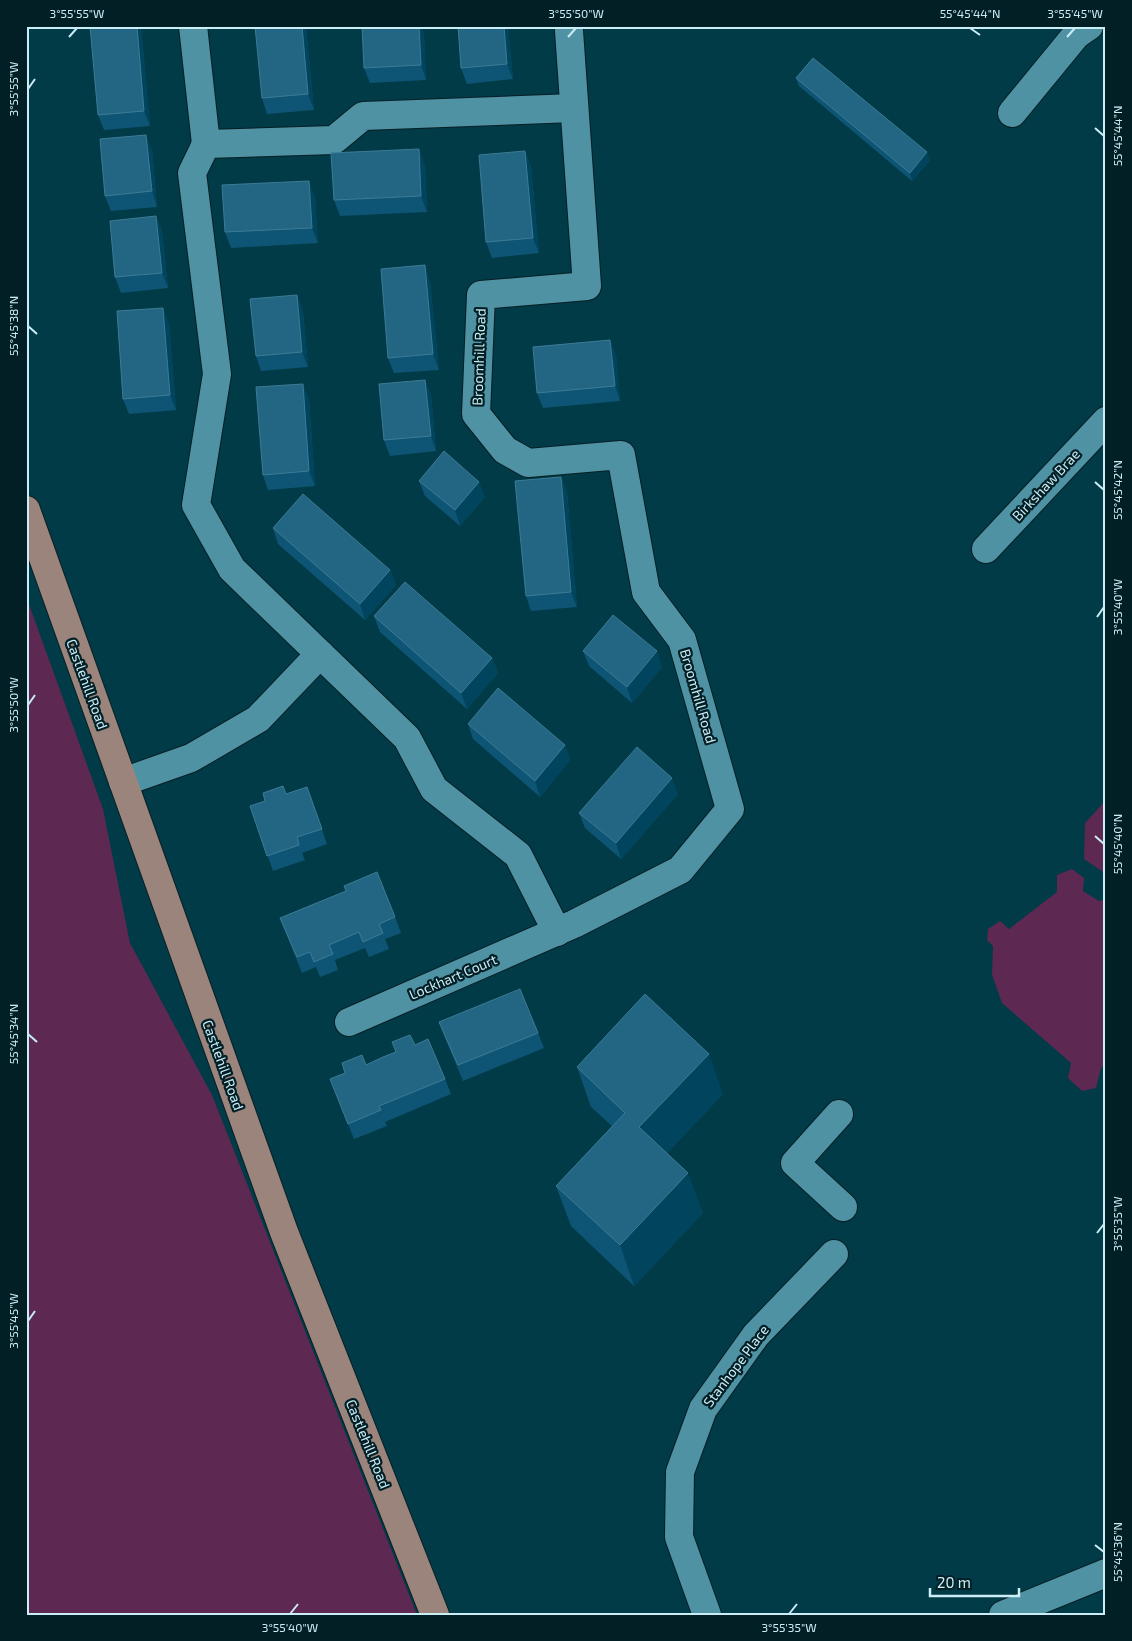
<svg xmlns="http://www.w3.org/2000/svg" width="1132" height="1641" viewBox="0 0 1132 1641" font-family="'Exo 2',sans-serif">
  <rect width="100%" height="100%" fill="#003b47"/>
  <g fill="#5d2851">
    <polygon points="26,596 103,809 130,943 212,1095 417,1615 26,1615"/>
    <polygon points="1106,800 1106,874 1084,859 1085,823"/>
    <polygon points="1072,869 1084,878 1083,891 1099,901 1106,899 1106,1063 1101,1068 1096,1088 1082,1091 1068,1078 1071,1063 1002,1003 992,975 993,946 987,940 988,929 1000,921 1009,929 1057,892 1057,875"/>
  </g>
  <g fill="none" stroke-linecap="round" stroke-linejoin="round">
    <defs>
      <g id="minor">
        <polyline points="193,26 206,144"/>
        <polyline points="1012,113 1076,35 1089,26"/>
        <polyline points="986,549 1106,421"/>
        <polyline points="123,782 191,758 258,719 320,654"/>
        <polyline points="557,932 518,855 434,789 407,738 232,569 196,505 217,374 192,173 206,144 334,140 363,116 574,108"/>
        <polyline points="349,1022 574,924 680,870 730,809 682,640 646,592 621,455 528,463 505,450 476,414 481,295 587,286 569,31"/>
        <polyline points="839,1114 795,1163 843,1207"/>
        <polyline points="707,1615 679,1537 680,1472 703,1409 756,1335 834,1254"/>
        <polyline points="1003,1615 1106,1573"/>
      </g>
      <polyline id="major" points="26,510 284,1232 435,1615"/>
    </defs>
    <use href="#minor" stroke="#091f24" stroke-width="30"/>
    <use href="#major" stroke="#091f24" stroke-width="30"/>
    <use href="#minor" stroke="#4e92a4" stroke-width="28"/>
    <use href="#major" stroke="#9b847c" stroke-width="28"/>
  </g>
  <g fill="#0e5575">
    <polygon points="141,26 150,126 104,130 98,115"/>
    <polygon points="306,26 314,110 267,114 262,98"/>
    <polygon points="508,26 513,79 467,84 461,68"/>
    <polygon points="424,34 426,80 370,83 364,68"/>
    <polygon points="796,78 930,160 912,181 799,86"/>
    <polygon points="152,150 157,207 111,211 105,196"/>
    <polygon points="525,151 531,167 539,253 492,258 486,242"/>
    <polygon points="425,164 427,212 340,216 334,200"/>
    <polygon points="315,197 318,243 231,248 225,232"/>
    <polygon points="156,216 162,232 168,288 121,293 115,277"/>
    <polygon points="430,281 439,370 394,373 388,358"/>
    <polygon points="297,295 303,311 308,367 261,371 256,356"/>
    <polygon points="169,323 176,410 129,414 123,399"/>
    <polygon points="616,355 620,401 543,408 537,393"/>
    <polygon points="425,380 431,395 436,451 390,456 384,440"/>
    <polygon points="309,399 315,486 268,490 263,475"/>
    <polygon points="561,477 567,492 577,607 531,611 526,596"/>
    <polygon points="419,481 485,497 460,526 425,496"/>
    <polygon points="273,528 390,570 396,585 365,620 278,544"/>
    <polygon points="374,616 492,658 498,673 467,709 380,632"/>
    <polygon points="583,651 662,667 632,703 589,666"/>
    <polygon points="468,724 565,745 570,760 540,797 473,739"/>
    <polygon points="307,787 327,844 302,853 305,860 273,871 250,806"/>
    <polygon points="678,794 621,859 585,828 579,813"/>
    <polygon points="395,917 401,933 385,939 389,949 369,957 365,948 335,960 338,970 320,977 316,967 302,973 280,918"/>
    <polygon points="439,1022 538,1033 544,1048 463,1081 445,1038"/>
    <polygon points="415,1045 445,1079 451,1094 385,1122 387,1126 354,1139 330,1079"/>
    <polygon points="577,1067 723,1094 667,1153 703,1213 634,1286 571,1226 556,1186 612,1126 591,1107"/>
  </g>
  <g fill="#00445d">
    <polygon points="137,26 141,26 150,126 144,111"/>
    <polygon points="302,26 306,26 314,110 308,94"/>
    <polygon points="419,26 422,26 424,34 426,80 421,65"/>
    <polygon points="504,26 508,26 513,79 507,64"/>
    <polygon points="146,135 152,150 157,207 152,191"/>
    <polygon points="419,149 425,164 427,212 421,196"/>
    <polygon points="525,151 531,167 539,253 533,238"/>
    <polygon points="927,152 930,160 912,181 910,173"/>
    <polygon points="309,181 315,197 318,243 312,228"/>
    <polygon points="156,216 162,232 168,288 162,273"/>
    <polygon points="425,265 430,281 439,370 433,354"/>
    <polygon points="297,295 303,311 308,367 302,352"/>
    <polygon points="163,308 169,323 176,410 170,395"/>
    <polygon points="610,340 616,355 620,401 615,386"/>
    <polygon points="425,380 431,395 436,451 431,436"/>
    <polygon points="303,384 309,399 315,486 309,471"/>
    <polygon points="561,477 567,492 577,607 571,592"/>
    <polygon points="479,482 485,497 460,526 455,510"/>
    <polygon points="390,570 396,585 365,620 360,604"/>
    <polygon points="657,651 662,667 632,703 627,687"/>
    <polygon points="492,658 498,673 467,709 461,693"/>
    <polygon points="565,745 570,760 540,797 535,781"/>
    <polygon points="672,778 678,794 621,859 616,843"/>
    <polygon points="709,1054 723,1094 654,1167 639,1127"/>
    <polygon points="688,1173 703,1213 634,1286 620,1245"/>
  </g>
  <g fill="#236683" stroke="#3d7b95">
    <polygon points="90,26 137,26 144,111 98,115"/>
    <polygon points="255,26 302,26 308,94 262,98"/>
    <polygon points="362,26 419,26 421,65 364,68"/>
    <polygon points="458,26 504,26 507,64 461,68"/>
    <polygon points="813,58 927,152 910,173 796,78"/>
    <polygon points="146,135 152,191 105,196 100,139"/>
    <polygon points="419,149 421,196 334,200 331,153"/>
    <polygon points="525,151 533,238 486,242 479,155"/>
    <polygon points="309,181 312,228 225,232 222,185"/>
    <polygon points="156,216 162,273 115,277 110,221"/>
    <polygon points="425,265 433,354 388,358 381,269"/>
    <polygon points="297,295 302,352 256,356 250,299"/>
    <polygon points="163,308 170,395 123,399 117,311"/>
    <polygon points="610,340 615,386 537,393 533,347"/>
    <polygon points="425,380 431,436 384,440 379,384"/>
    <polygon points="303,384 309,471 263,475 256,387"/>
    <polygon points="444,451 479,482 455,510 419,481"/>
    <polygon points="561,477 571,592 526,596 515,481"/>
    <polygon points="303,494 390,570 360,604 273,528"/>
    <polygon points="405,582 492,658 461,693 374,616"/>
    <polygon points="613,615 657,651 627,687 583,651"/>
    <polygon points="498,688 565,745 535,781 468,724"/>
    <polygon points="637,747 672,778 616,843 579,813"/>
    <polygon points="283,786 286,794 307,787 322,829 297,837 299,845 267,856 250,806 265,801 263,793"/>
    <polygon points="377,872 395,917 379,924 383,933 363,942 359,932 329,945 333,954 314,962 310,952 297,957 280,918 346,891 344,886"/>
    <polygon points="520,989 538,1033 458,1065 439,1022"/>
    <polygon points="645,994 709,1054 639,1127 688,1173 620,1245 556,1186 625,1113 577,1067"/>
    <polygon points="410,1035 415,1045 428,1039 445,1079 379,1106 381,1110 348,1124 330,1079 345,1073 342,1063 362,1055 366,1065 383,1057 396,1052 392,1042"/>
  </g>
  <path fill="none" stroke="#cbedf6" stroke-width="2" d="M970 28 980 35M69 37 77 28M568 37 576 28M1067 37 1075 28M28 89 35 79M1095 128 1104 136M28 326 37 334M1095 482 1104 490M1097 617 1104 607M28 705 35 695M1095 836 1104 844M28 1034 37 1042M1097 1233 1104 1224M28 1321 35 1311M1095 1545 1104 1552M290 1614 298 1604M789 1614 797 1604"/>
  <g text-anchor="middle" stroke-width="4.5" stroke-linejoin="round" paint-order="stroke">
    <g font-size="14" fill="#cbedf6" stroke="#021f26">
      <text transform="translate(479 357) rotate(-88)" y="5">Broomhill Road</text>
      <text transform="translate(1046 485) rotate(-47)" y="5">Birkshaw Brae</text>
      <text transform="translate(87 684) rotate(70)" y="5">Castlehill Road</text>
      <text transform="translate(698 696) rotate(74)" y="5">Broomhill Road</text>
      <text transform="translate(453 977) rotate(-23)" y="5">Lockhart Court</text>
      <text transform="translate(223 1065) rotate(70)" y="5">Castlehill Road</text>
      <text transform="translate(736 1366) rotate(-53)" y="5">Stanhope Place</text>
      <text transform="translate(368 1444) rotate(68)" y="5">Castlehill Road</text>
    </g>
  </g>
  <rect width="1132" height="1641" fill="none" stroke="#021f26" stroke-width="55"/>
  <path d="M930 1588v8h89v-8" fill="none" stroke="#cbedf6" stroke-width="2.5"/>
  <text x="937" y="1588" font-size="15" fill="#cbedf6" stroke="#021f26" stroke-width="4" paint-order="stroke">20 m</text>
  <rect x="28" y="28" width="1076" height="1586" fill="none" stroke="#cbedf6" stroke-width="2"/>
  <g font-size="12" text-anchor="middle" fill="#cbedf6">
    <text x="77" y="18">3°55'55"W</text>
    <text x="576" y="18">3°55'50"W</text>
    <text x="970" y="18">55°45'44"N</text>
    <text x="1075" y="18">3°55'45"W</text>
    <text transform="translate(14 89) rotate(-90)" y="4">3°55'55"W</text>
    <text transform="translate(1118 136) rotate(-90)" y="4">55°45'44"N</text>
    <text transform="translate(14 326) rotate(-90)" y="4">55°45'38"N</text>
    <text transform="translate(1118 490) rotate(-90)" y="4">55°45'42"N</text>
    <text transform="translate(1118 607) rotate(-90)" y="4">3°55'40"W</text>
    <text transform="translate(14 705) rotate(-90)" y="4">3°55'50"W</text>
    <text transform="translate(1118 844) rotate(-90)" y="4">55°45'40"N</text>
    <text transform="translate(14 1034) rotate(-90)" y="4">55°45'34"N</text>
    <text transform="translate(1118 1224) rotate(-90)" y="4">3°55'35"W</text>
    <text transform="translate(14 1321) rotate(-90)" y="4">3°55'45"W</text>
    <text transform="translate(1118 1552) rotate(-90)" y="4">55°45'36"N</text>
    <text x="290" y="1632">3°55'40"W</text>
    <text x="789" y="1632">3°55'35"W</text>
  </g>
</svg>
